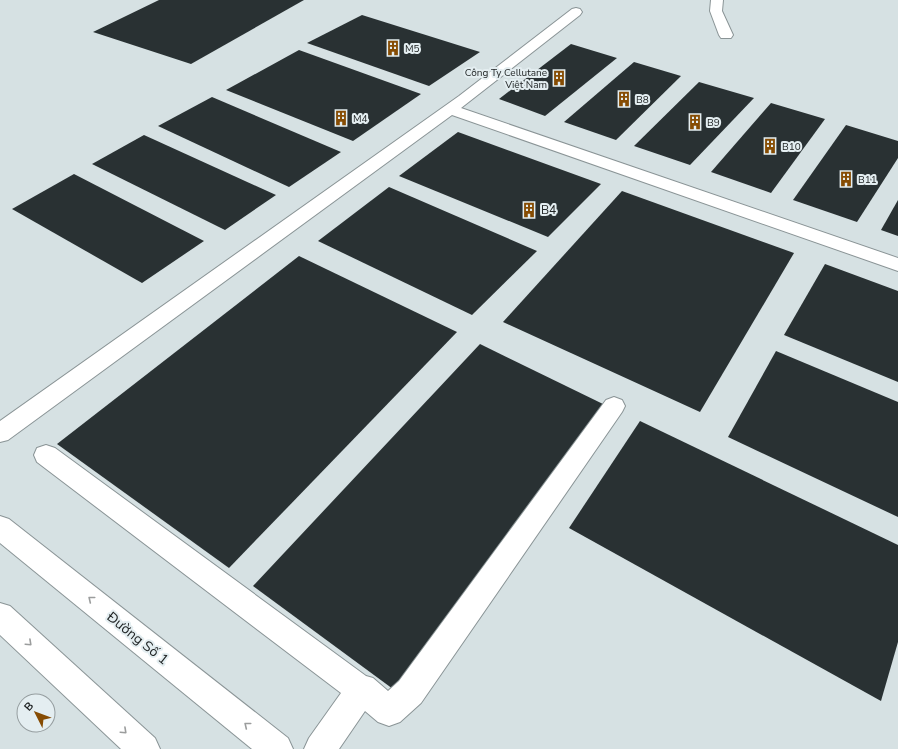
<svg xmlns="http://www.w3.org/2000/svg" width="898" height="749" viewBox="0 0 898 749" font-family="'Nunito Sans',sans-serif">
  <rect width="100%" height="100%" fill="#d6e1e3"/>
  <g fill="#293133">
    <polygon points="159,0 304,0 191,64 93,32"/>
    <polygon points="362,15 480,52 429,86 307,43"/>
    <polygon points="571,44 617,58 545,116 499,99"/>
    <polygon points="299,50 421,94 353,141 226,90"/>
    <polygon points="634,62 681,76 616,140 564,122"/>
    <polygon points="699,82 754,98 690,165 634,146"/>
    <polygon points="212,97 341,152 289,187 158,126"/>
    <polygon points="771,103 825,119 771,193 711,172"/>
    <polygon points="846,125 898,141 898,158 857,222 793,200"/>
    <polygon points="458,132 601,184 548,237 399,176"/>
    <polygon points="144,135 276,195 225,230 92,164"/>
    <polygon points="74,174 204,241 142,283 12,209"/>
    <polygon points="389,187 537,251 472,315 318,241"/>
    <polygon points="622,191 794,253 700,412 503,322"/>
    <polygon points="898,200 898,236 881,230"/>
    <polygon points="299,256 457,332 229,568 57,444"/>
    <polygon points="825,264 898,291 898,382 784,335"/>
    <polygon points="480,344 603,404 393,689 253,586"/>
    <polygon points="776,351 898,402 898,517 728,437"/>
    <polygon points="640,421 898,545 898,642 881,701 569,528"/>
  </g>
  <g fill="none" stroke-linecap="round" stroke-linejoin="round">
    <defs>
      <g id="minor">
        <polygon points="711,0 723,0 722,11 733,35 731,38 721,38 719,35 710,11"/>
        <polygon points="576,8 580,9 582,12 580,15 461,108 898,258 898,271 452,115 8,440 0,442 0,421 459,96 572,9"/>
        <polygon points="614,397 622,400 625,406 622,412 421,703 400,722 389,726 378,722 365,711 339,749 304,749 309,738 341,693 37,462 34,455 37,448 46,445 55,448 366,676 373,678 388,691 399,681 606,400"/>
        <polygon points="0,516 9,519 288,738 293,749 252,749 0,543"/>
        <polygon points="0,603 10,606 155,738 160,749 121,749 0,635"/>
      </g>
    </defs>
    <use href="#minor" stroke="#8a9496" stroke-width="2"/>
    <use href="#minor" fill="#fff" fill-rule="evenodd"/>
  </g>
  <defs><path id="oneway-chevron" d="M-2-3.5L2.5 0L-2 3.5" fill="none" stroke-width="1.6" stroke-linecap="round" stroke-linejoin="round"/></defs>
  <g stroke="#9b9d9d">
    <use href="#oneway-chevron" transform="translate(91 599) rotate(-141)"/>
    <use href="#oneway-chevron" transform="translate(29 643) rotate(43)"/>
    <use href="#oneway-chevron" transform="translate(247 725) rotate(-141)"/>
    <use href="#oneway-chevron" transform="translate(124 731) rotate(43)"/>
  </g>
  <defs>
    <symbol id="building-bare" viewBox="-9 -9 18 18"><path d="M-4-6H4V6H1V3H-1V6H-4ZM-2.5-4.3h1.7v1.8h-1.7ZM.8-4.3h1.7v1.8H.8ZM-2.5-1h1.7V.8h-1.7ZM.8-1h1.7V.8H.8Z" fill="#864c03" stroke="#e4eef1" stroke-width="2.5" paint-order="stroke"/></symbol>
  </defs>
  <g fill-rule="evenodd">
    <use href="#building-bare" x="382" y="37" width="22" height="22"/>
    <use href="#building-bare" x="548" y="67" width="22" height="22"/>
    <use href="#building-bare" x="613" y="88" width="22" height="22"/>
    <use href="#building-bare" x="330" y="107" width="22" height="22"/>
    <use href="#building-bare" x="684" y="111" width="22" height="22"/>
    <use href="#building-bare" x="759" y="135" width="22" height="22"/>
    <use href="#building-bare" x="835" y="168" width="22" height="22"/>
    <use href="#building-bare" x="518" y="199" width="22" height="22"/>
  </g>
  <g text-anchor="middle" stroke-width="4" stroke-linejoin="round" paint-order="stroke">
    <g font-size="10" fill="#212526" stroke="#e4eef1" text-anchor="start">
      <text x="405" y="52">M5</text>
      <text x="547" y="76" text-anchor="end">Công Ty Cellutane<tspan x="547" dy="12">Việt Nam</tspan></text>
      <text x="636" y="103">B8</text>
      <text x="353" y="122">M4</text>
      <text x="707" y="126">B9</text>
      <text x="782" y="150">B10</text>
      <text x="858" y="183">B11</text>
    </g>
    <g font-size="12" fill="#212526" stroke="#e4eef1" text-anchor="start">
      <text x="541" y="214">B4</text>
    </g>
    <g font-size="14" fill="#212526" stroke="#e4eef1">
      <text transform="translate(138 638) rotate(39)" y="5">Đường Số 1</text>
    </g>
  </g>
  <g transform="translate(36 713) rotate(312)"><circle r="19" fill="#e4eef1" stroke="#969ea0"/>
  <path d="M0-3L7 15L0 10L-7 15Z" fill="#864c03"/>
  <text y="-6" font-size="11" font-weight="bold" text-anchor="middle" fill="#212526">B</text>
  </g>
</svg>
